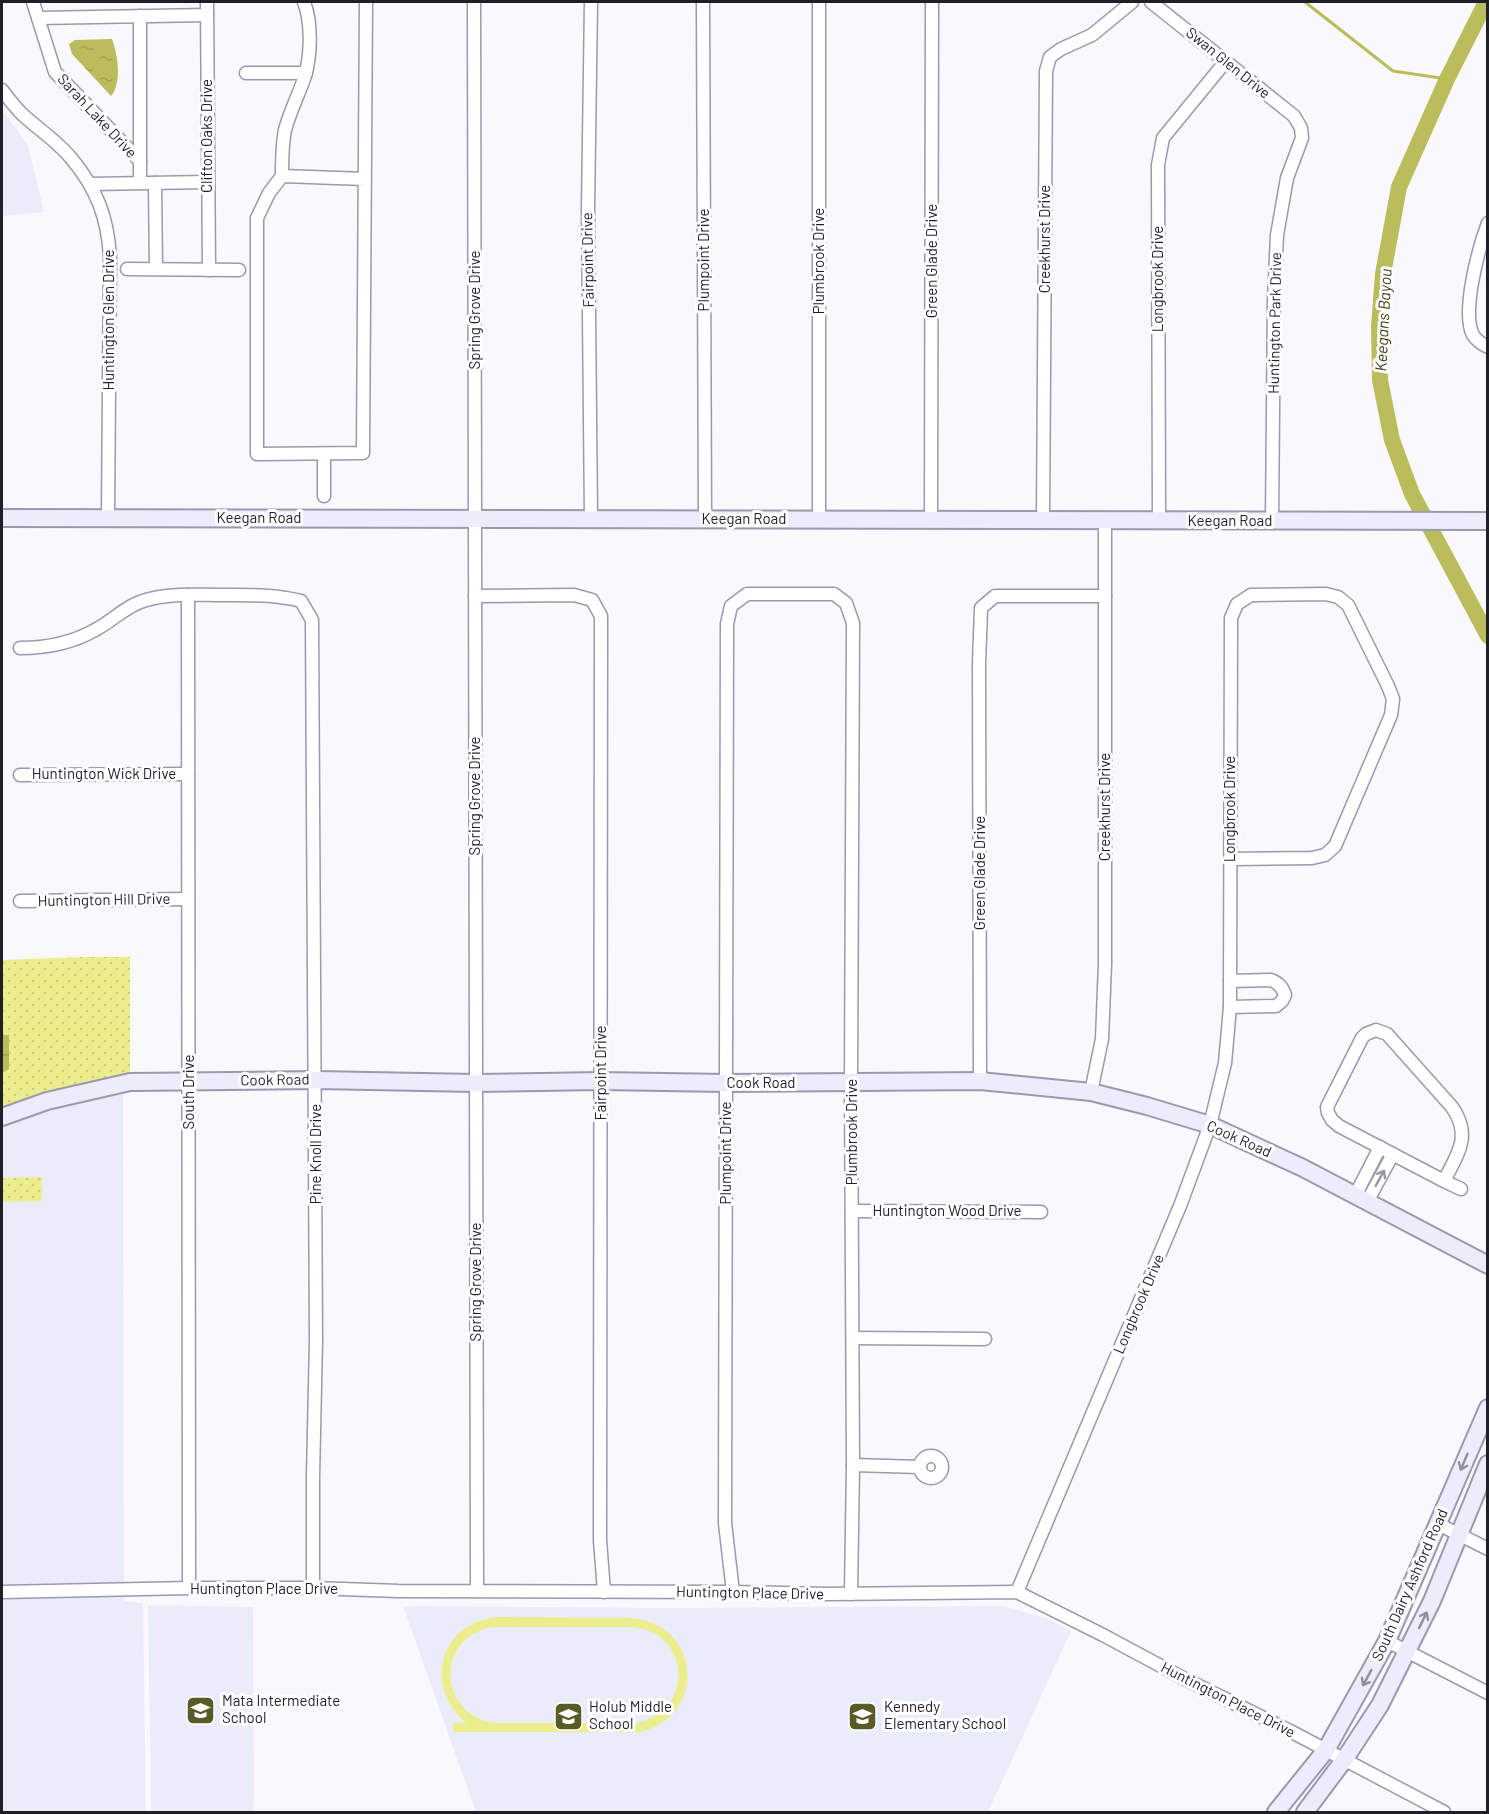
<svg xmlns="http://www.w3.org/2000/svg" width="1489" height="1814" viewBox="0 0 1489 1814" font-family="Barlow,sans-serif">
  <defs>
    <pattern id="grass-dots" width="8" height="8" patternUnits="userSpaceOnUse" patternTransform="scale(1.5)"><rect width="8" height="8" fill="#ecee8e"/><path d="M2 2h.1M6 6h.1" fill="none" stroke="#cacc7a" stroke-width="1.8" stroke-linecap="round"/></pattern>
    <pattern id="water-ripples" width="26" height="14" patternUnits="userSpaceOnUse" patternTransform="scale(1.5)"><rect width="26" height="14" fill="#bbbc5c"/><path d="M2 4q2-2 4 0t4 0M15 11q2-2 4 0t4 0" fill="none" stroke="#a0a150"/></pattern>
  </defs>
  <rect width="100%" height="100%" fill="#f8f8fd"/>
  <g fill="#ebecf9">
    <polygon points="2,110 28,145 44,212 2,216"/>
    <polygon points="123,1094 124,1601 143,1603 146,1812 2,1812 2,1127 16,1121 84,1101"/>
    <polygon points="148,1605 253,1607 254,1812 151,1812"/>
    <polygon points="403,1606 669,1608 1003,1606 1048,1619 1071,1631 988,1812 476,1812"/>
  </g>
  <g fill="url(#grass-dots)">
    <polygon points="83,957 130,957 130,1076 2,1111 2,960"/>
    <polygon points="42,1177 42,1199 40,1201 2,1202 2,1178"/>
  </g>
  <path fill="#ecee8e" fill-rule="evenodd" d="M498 1617 631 1618C701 1623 708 1716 640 1732H453V1723H466C422 1686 440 1622 498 1617ZM491 1627H631C690 1631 696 1708 638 1723H498C439 1718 433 1640 491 1627Z"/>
  <g fill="url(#water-ripples)">
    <path d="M112 39C118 55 122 83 111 96L72 54 69 44 75 40Z"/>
    <polygon points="2,1035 9,1035 9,1069 2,1073"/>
  </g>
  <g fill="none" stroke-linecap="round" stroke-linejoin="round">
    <polyline stroke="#bbbc5c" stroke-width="3" points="1305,2 1393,71 1447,79"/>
    <polyline stroke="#bbbc5c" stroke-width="16" points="1486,2 1447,79 1399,187 1383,274 1379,326 1380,380 1392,440 1412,494 1488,636"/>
    <defs>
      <g id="street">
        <polyline points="33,2 55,72 140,161"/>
        <polyline points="207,2 209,270"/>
        <polyline points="474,2 477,1591"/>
        <polyline points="591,2 588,209 591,519"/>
        <polyline points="703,2 705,519"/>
        <polyline points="1151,2 1294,116 1301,128 1302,138 1287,178 1277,235 1274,300 1272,521"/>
        <polyline points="140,16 140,183"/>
        <polyline points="38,18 207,15"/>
        <polyline points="246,73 306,73"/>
        <path d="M2 90C8 98 15 107 22 114 38 129 57 141 71 158 97 189 108 218 110 258L108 518"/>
        <path d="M282 176C282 160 282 145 285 130 290 111 299 94 305 76 311 55 312 23 304 2"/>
        <polyline points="365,179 282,176 269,193 257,218 257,454 363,453 366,2"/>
        <polyline points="155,183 156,269"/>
        <polyline points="90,184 207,182"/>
        <path d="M1488 223C1479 247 1461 312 1473 335 1476 340 1483 345 1488 347"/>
        <polyline points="127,269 239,270"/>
        <polyline points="324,496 324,455"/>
        <polyline points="819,520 819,2"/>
        <polyline points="931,520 932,2"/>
        <polyline points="1043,520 1046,71 1050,57 1061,49 1092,35 1132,2"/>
        <polyline points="1159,520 1158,165 1163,138 1226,61"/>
        <polyline points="188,595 189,1588"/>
        <polyline points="475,596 574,595 592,600 601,616 600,1540 604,1592"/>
        <path d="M20 648C45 648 72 643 95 630 112 621 127 605 146 600 169 593 196 595 219 595 247 595 274 594 301 601L312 620 316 1340 313 1477V1588"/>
        <polyline points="20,775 188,774"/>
        <polyline points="20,901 188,899"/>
        <path d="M1230 981 1271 980C1279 983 1282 987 1285 995L1282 1001 1276 1006 1230 1007"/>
        <polyline points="980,1081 979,664 981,608 995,596 1105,596"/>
        <polyline points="1091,1092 1102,1039 1105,964 1105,520"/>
        <path d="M1444 1181C1458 1153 1472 1136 1452 1107L1387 1034 1376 1030 1366 1034 1362 1038 1327 1107 1328 1113 1332 1120 1339 1126 1444 1181 1461 1189"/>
        <polyline points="1355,1196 1380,1147"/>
        <polyline points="1367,1202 1393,1154"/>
        <polyline points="852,1211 1041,1212"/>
        <polyline points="853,1338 985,1339"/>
        <circle cx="931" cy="1467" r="11"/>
        <polyline points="853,1465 920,1467"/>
        <polyline points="1438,1524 1488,1549"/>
        <polyline points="2,1592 189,1588 313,1588 398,1591 733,1592 828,1594 1017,1592 1103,1635 1185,1679 1290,1731 1444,1812"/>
        <polyline points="733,1592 725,1523 727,624 731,606 747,594 834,594 846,603 853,623 851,1083 853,1465 851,1594"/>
        <polyline points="1017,1592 1180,1206 1210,1125 1225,1063 1230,1007 1231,618 1237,604 1251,595 1326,594 1338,597 1348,605 1388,686 1393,699 1391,715 1335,846 1325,855 1312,858 1230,859"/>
        <polyline points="1387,1641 1488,1693"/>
      </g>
      <g id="secondary">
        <polyline points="2,518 1488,521"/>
        <polyline points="2,1117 47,1101 130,1082 316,1080 476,1083 601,1081 727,1083 980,1081 1091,1092 1147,1106 1210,1125 1303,1168 1488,1265"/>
        <polyline points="1276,1812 1326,1750 1387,1641 1488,1408"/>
        <polyline points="1305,1812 1344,1760 1380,1705 1432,1601 1488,1464"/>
      </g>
    </defs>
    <use href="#street" stroke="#999ab0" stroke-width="15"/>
    <use href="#secondary" stroke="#999ab0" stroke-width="20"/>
    <use href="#street" stroke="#fff" stroke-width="12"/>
    <use href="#secondary" stroke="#ececfb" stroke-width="16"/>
  </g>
  <defs><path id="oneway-shaft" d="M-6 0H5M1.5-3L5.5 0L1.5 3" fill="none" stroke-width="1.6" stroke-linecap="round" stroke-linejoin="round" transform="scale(1.5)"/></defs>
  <use stroke="#9a9a9e" href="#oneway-shaft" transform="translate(1380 1178) rotate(-61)"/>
  <g stroke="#90909c">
    <use href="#oneway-shaft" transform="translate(1464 1462) rotate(113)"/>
    <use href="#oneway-shaft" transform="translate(1423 1620) rotate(-64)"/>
    <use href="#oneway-shaft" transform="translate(1367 1678) rotate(119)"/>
  </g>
  <defs>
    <symbol id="school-square" viewBox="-11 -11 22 22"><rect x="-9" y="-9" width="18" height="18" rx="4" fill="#595a27" stroke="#fff"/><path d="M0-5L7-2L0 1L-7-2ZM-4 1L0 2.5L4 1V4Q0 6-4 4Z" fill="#fff"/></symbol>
  </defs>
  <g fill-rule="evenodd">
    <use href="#school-square" x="184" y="1694" width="33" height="33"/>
    <use href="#school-square" x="552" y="1700" width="33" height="33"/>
    <use href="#school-square" x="846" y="1700" width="33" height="33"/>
  </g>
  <g text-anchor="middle" stroke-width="6" stroke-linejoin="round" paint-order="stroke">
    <g font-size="15" fill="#1f1f28" stroke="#fff">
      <text transform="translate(1228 63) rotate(39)" y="5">Swan Glen Drive</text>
      <text transform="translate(97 116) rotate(47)" y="5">Sarah Lake Drive</text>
      <text transform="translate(207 136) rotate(-90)" y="5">Clifton Oaks Drive</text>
      <text transform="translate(1045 239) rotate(-90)" y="5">Creekhurst Drive</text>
      <text transform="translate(588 260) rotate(-91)" y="5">Fairpoint Drive</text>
      <text transform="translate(704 260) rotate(-90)" y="5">Plumpoint Drive</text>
      <text transform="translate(819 261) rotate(-90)" y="5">Plumbrook Drive</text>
      <text transform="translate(932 261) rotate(-90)" y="5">Green Glade Drive</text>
      <text transform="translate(1158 279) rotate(-90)" y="5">Longbrook Drive</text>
      <text transform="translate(475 310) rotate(-90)" y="5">Spring Grove Drive</text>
      <text transform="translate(109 320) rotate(-90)" y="5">Huntington Glen Drive</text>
      <text transform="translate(1275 323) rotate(-89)" y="5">Huntington Park Drive</text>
      <text x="259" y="523">Keegan Road</text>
      <text x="744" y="524">Keegan Road</text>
      <text x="1230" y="526">Keegan Road</text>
      <text x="104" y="779">Huntington Wick Drive</text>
      <text transform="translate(475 796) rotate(-90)" y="5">Spring Grove Drive</text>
      <text transform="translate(1105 807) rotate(-90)" y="5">Creekhurst Drive</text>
      <text transform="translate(1230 809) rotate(-90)" y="5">Longbrook Drive</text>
      <text transform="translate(980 873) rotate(-90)" y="5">Green Glade Drive</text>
      <text transform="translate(104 900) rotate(-1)" y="5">Huntington Hill Drive</text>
      <text transform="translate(601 1073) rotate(-90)" y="5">Fairpoint Drive</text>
      <text transform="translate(275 1080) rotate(-1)" y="5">Cook Road</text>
      <text x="761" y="1088">Cook Road</text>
      <text transform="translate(189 1092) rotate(-90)" y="5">South Drive</text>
      <text transform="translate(852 1132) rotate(-90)" y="5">Plumbrook Drive</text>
      <text transform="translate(1239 1139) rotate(24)" y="5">Cook Road</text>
      <text transform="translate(726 1153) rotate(-90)" y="5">Plumpoint Drive</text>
      <text transform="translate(316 1154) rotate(-90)" y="5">Pine Knoll Drive</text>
      <text x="947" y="1216">Huntington Wood Drive</text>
      <text transform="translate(476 1282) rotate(-90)" y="5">Spring Grove Drive</text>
      <text transform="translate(1139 1304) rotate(-67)" y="5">Longbrook Drive</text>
      <text transform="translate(1410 1585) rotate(-66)" y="5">South Dairy Ashford Road</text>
      <text x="264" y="1594">Huntington Place Drive</text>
      <text transform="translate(750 1593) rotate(1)" y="5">Huntington Place Drive</text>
      <text transform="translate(1228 1700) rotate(27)" y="5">Huntington Place Drive</text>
    </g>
    <g font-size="15" fill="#1f1f28" stroke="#fff" text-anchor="start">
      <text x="222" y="1706">Mata Intermediate<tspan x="222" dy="17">School</tspan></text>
      <text x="589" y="1712">Holub Middle<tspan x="589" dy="17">School</tspan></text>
      <text x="884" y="1712">Kennedy<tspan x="884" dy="17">Elementary School</tspan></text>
    </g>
    <g font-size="16" font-style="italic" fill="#414119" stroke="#fff">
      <text transform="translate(1383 320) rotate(-87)" y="6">Keegans Bayou</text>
    </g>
  </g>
  <rect width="1489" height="1814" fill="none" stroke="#1f1f28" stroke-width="6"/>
</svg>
